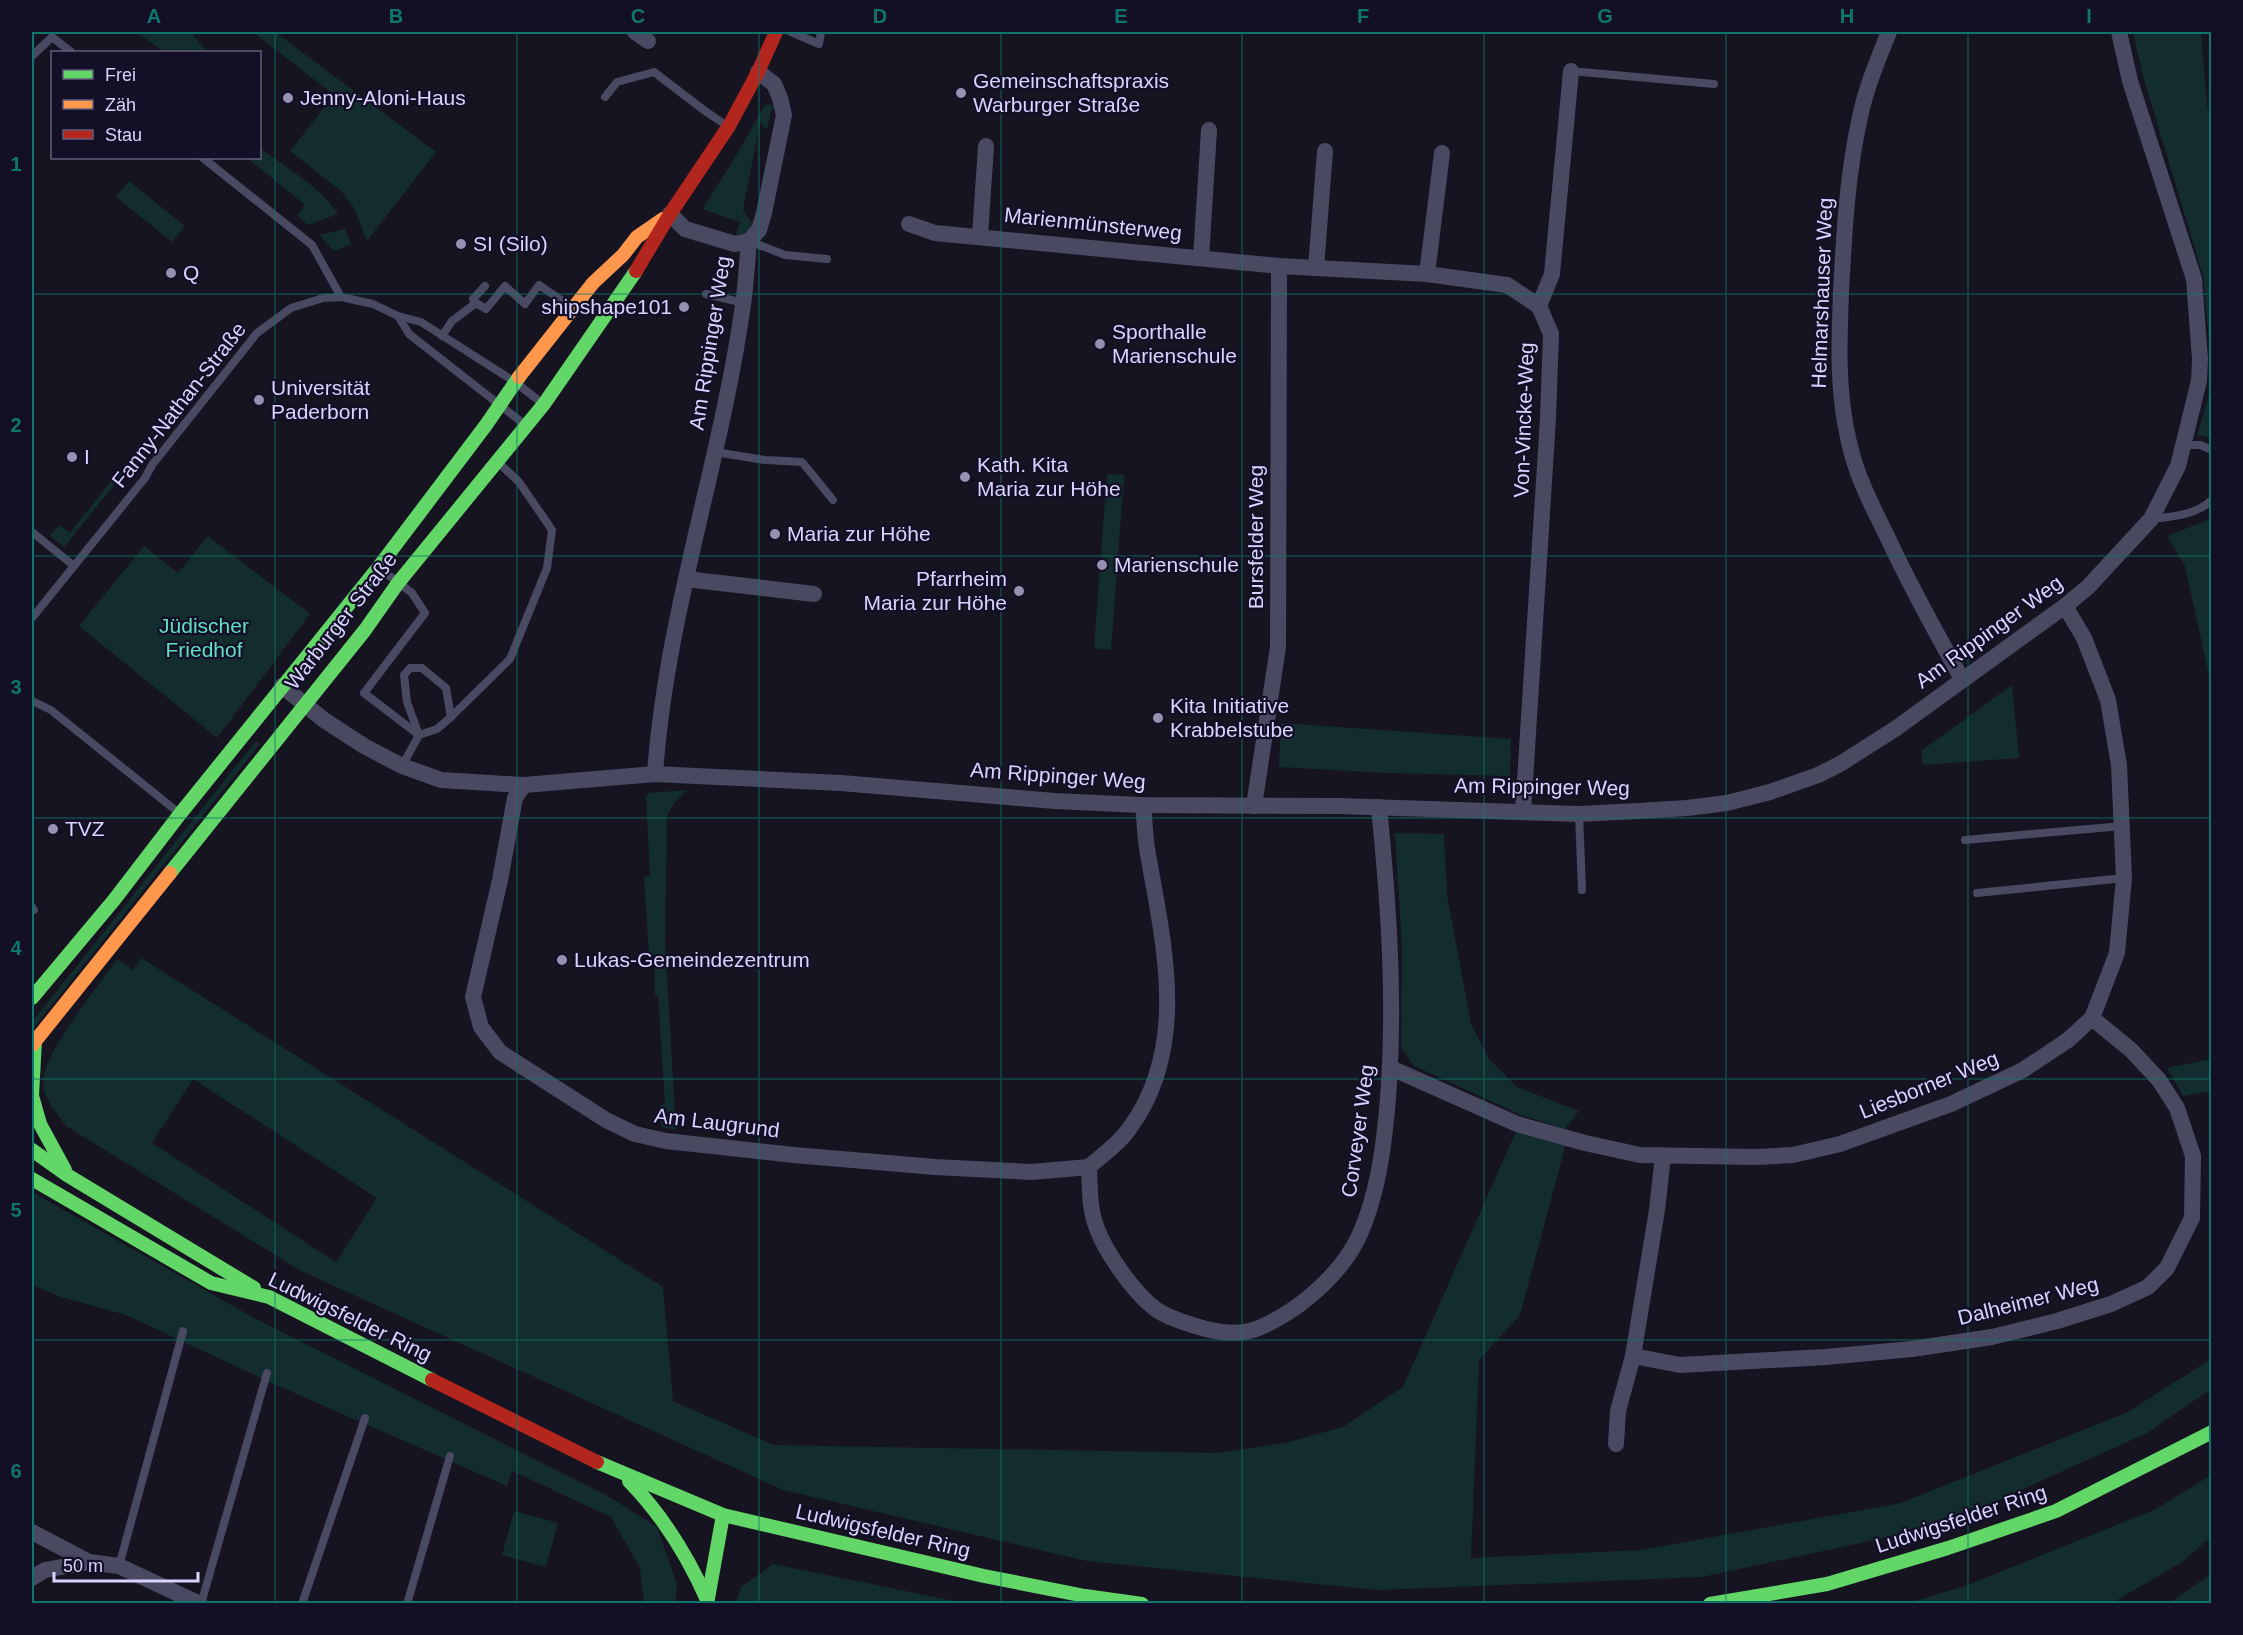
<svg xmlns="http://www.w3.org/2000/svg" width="2243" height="1635" viewBox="0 0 2243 1635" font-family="Helvetica,sans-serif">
  <rect width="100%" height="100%" fill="#161421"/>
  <g fill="#132c2d" fill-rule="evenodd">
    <polygon points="136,32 191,32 202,46 210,52 164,52"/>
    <polygon points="253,32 275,32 436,152 367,241 354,208 341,191 290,151 334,95"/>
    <polygon points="2133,32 2201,32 2207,106 2212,127 2211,360 2203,276 2143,76"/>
    <polygon points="770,104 775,108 771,111 767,130 760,123 743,210 753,225 746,234 736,235 740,222 702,209 731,164 765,105"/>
    <path d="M260 148C286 168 320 186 338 214L308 225 297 216 305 205 247 158H260Z"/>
    <polygon points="129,181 185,226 172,242 116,197"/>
    <polygon points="345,229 351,244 334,251 319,235"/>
    <polygon points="2211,389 2212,438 2211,438 2197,435"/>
    <polygon points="123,466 127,469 64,547 50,536 59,525 70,533"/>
    <polygon points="1107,474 1124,475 1111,650 1094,648"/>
    <polygon points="2211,517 2211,685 2185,566 2167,536 2208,520"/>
    <polygon points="208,536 310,614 217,738 79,626 144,546 178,573"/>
    <polygon points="2012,685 2019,758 1923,765 1921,751"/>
    <polygon points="1281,723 1511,739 1510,776 1388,773 1279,767"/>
    <polygon points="256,741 260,744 32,1030 32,1022"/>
    <polygon points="687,790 675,802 667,816 665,943 676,1130 661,1127 659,1106 665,1104 658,996 655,996 655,955 649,955 644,877 650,876 646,797 649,793"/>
    <polygon points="1395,833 1444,834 1447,895 1471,1024 1489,1059 1517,1087 1579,1111 1565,1129 1521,1115 1414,1066 1401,1047 1402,947"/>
    <path d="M141 958 663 1287 673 1401 774 1445 1217 1453 1285 1443 1343 1427 1403 1387 1517 1129 1567 1140 1520 1315 1479 1360 1471 1558 1641 1550 1901 1503 2126 1413 2211 1359V1389L2147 1433 1944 1525 1702 1577 1378 1590 1087 1561 783 1490 301 1271 66 1126C57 1113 43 1099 43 1082 43 1053 99 985 117 959L133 970ZM193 1079 377 1198 336 1262 152 1143Z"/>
    <polygon points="2211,1059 2211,1091 2183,1096 2167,1068"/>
    <polygon points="32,1192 256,1319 608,1496 657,1527 677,1585 675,1603 644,1603 640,1568 611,1517 512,1471 507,1486 267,1381 126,1315 61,1297 32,1285"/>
    <polygon points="2211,1475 2211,1537 2182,1562 2112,1603 1908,1603 1965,1586 2156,1509"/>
    <polygon points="514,1511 558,1523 546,1567 502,1555"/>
    <polygon points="773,1564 964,1603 736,1603 741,1587"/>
    <polygon points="2211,1574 2211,1603 2169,1603"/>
  </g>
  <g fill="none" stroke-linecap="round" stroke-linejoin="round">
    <g stroke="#4a4962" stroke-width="8">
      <polyline points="791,32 819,44 821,32"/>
      <polyline points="32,56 52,37 71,52"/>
      <polyline points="1571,71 1714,84"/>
      <polyline points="605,97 617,82 654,72 705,111 726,125"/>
      <polyline points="203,158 312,245 341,297"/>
      <polyline points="749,241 785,255 827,259"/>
      <polyline points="706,294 744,303"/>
      <polyline points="476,303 473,299 485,286"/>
      <polyline points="398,316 409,334 524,424"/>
      <polyline points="442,336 452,321 476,303 486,309 505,286 525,304 539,285 573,308"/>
      <polyline points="2183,445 2200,445 2212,450"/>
      <polyline points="715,452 765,460 802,462 833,500"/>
      <path d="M2151 519C2172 517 2196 515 2212 500"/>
      <polyline points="32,532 74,566"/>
      <polyline points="379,568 412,593 425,613 364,693 419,735 437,729 451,717 510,659 547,568 552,530 519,482 499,463"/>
      <polyline points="32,618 145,478 152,465 257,333 291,308 323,298 341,297 373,304 398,316 421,322 515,382 543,404"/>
      <polyline points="32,701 51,710 179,813"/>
      <polyline points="402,766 419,735 407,702 404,675 410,668 422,668 446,688 451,717"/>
      <polyline points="1579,814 1582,890"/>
      <polyline points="1965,840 2122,826"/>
      <polyline points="1977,893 2124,878"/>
      <polyline points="32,907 34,910"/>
      <polyline points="119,1566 183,1331"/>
      <polyline points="201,1604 267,1373"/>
      <polyline points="302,1604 365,1418"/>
      <polyline points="407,1604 450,1456"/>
    </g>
    <g stroke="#4a4962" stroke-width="16">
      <polyline points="635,32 648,41"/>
      <path d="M1889 32C1878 59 1866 88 1860 117 1847 175 1844 234 1841 293 1839 344 1837 392 1849 442 1856 475 1871 504 1886 534 1909 584 1935 631 1962 679"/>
      <polyline points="670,214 685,229 735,244 749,241 759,230 764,213 784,115 780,98 774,84 758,72"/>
      <polyline points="909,224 935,233 1279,266 1427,274 1507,285 1539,306"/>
      <polyline points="980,236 986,146"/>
      <polyline points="1201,258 1209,130"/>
      <polyline points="1316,268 1325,151"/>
      <polyline points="1427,274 1442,153"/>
      <polyline points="686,579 814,594"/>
      <polyline points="282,686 324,720 364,746 402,766 441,780 524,785 655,774 841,783 1055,801 1140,805 1339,806 1579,814 1638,811 1687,808 1727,803 1770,792 1818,775 1840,764 1895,729 2065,606 2088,587 2151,519 2178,466 2199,381 2200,359 2194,279 2130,81 2119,32"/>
      <path d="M655 774C666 615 721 462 743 305 746 284 747 262 749 241"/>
      <polyline points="524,785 515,798 500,880 473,997 481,1027 500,1052 606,1120 635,1134 666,1141 794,1155 935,1167 1031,1172 1089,1167"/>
      <path d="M1143 805C1145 824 1145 842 1149 860 1165 949 1188 1050 1129 1129 1119 1144 1102 1155 1089 1167 1090 1186 1089 1207 1096 1226 1105 1252 1136 1297 1160 1312 1174 1320 1191 1325 1206 1329 1222 1333 1240 1335 1256 1329 1271 1324 1286 1314 1299 1305 1324 1286 1347 1263 1360 1234 1377 1195 1383 1153 1387 1110 1396 1009 1389 908 1379 807"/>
      <polyline points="1254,806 1278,647 1279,266"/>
      <polyline points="1523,812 1548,418 1551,334 1539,306 1552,274 1571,71"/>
      <polyline points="1391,1068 1517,1124 1585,1143 1640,1155 1757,1157 1793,1155 1840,1144 1951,1104 2023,1070 2068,1040 2092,1018 2117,953 2124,878 2119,765 2108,700 2084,638 2065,606"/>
      <polyline points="1633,1356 1680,1365 1826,1357 1912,1349 1992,1337 2057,1321 2111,1304 2148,1287 2167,1268 2192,1218 2193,1156 2177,1108 2159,1080 2131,1050 2092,1018"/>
      <polyline points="1616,1444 1618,1411 1633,1356 1657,1210 1663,1156"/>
      <polyline points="32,1532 89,1562"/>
      <polyline points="32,1578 45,1570 89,1562 119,1566 200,1604"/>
    </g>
    <g stroke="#63d668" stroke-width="14">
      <polyline points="170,873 365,630 398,583 544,404 636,271"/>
      <polyline points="32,998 114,900 180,814 378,568 486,425 519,377"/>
      <polyline points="35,1040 32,1096 40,1124 65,1170"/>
      <polyline points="32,1150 67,1175 254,1288"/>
      <polyline points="32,1179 211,1283 269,1297 432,1380"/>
      <polyline points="597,1462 723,1515 984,1576 1085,1596 1142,1604"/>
      <path d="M629 1481C664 1517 688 1556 708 1602"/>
      <polyline points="707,1604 723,1515"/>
      <polyline points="1710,1604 1827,1584 1948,1548 2056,1511 2212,1432"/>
    </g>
    <g stroke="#ff974d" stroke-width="14">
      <polyline points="519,377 593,283 623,255 637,237 663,219"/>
      <polyline points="32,1045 170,873"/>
    </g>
    <g stroke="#b3261e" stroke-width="14">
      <polyline points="636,271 670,214 729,126 758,72 776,32"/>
      <polyline points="432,1380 597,1462"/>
    </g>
  </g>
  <path fill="none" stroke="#0f766e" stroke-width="1.5" stroke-opacity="0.55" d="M275 32V1604M517 32V1604M759 32V1604M1001 32V1604M1242 32V1604M1484 32V1604M1726 32V1604M1968 32V1604M32 294H2212M32 556H2212M32 818H2212M32 1079H2212M32 1340H2212"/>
  <g fill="#9591b1" stroke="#130f26" stroke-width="2">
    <circle cx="961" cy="93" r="6"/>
    <circle cx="288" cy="98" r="6"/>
    <circle cx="461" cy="244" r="6"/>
    <circle cx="171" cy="273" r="6"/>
    <circle cx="684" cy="307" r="6"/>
    <circle cx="1100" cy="344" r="6"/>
    <circle cx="259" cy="400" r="6"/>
    <circle cx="72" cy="457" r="6"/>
    <circle cx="965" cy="477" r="6"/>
    <circle cx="775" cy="534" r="6"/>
    <circle cx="1102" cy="565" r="6"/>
    <circle cx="1019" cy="591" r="6"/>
    <circle cx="1158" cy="718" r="6"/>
    <circle cx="53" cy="829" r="6"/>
    <circle cx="562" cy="960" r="6"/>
  </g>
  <g text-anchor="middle" stroke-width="4.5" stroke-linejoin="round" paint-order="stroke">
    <g font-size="21" fill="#d9d4ff" stroke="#130f26" text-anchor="start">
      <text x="973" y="88">Gemeinschaftspraxis<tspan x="973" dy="24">Warburger Straße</tspan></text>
      <text x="300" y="105">Jenny-Aloni-Haus</text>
      <text x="473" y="251">SI (Silo)</text>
      <text x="183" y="280">Q</text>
      <text x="672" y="314" text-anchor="end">shipshape101</text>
      <text x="1112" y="339">Sporthalle<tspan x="1112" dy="24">Marienschule</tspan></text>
      <text x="271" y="395">Universität<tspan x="271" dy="24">Paderborn</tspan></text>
      <text x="84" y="464">I</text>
      <text x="977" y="472">Kath. Kita<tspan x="977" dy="24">Maria zur Höhe</tspan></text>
      <text x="787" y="541">Maria zur Höhe</text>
      <text x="1114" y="572">Marienschule</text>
      <text x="1007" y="586" text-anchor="end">Pfarrheim<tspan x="1007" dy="24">Maria zur Höhe</tspan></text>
      <text x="1170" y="713">Kita Initiative<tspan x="1170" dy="24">Krabbelstube</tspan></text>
      <text x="65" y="836">TVZ</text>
      <text x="574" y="967">Lukas-Gemeindezentrum</text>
    </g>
    <g font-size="21" fill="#d9d4ff" stroke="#130f26">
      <text transform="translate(1093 224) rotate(6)" y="7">Marienmünsterweg</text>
      <text transform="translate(1822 293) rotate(-88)" y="7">Helmarshauser Weg</text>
      <text transform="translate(710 343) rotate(-81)" y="7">Am Rippinger Weg</text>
      <text transform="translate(179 405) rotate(-52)" y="7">Fanny-Nathan-Straße</text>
      <text transform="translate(1524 420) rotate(-88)" y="7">Von-Vincke-Weg</text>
      <text transform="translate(1256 537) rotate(-90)" y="7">Bursfelder Weg</text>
      <text transform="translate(341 621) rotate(-52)" y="7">Warburger Straße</text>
      <text transform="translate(1989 632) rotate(-36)" y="7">Am Rippinger Weg</text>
      <text transform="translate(1058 776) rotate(4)" y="7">Am Rippinger Weg</text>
      <text transform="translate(1542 787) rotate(1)" y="7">Am Rippinger Weg</text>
      <text transform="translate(1929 1085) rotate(-22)" y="7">Liesborner Weg</text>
      <text transform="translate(717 1123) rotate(7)" y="7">Am Laugrund</text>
      <text transform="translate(1358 1131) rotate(-82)" y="7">Corveyer Weg</text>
      <text transform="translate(2028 1301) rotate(-14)" y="7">Dalheimer Weg</text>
      <text transform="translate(350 1317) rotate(26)" y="7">Ludwigsfelder Ring</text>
      <text transform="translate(1961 1519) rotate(-18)" y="7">Ludwigsfelder Ring</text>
      <text transform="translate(883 1531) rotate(13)" y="7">Ludwigsfelder Ring</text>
    </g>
    <g font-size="21" fill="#5fe0c0" stroke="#130f26">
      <text x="204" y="633">Jüdischer<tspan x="204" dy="24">Friedhof</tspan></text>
    </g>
  </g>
  <rect width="2243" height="1635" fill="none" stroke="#130f26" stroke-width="66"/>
  <rect x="51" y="51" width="210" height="108" fill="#130f26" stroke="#625e7d" stroke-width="1.5"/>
  <rect x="63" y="70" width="30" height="9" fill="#63d668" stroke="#625e7d" stroke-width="1.5"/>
  <text x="105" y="81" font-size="18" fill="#d9d4ff">Frei</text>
  <rect x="63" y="100" width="30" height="9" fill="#ff974d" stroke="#625e7d" stroke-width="1.5"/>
  <text x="105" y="111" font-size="18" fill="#d9d4ff">Zäh</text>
  <rect x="63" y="130" width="30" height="9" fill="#b3261e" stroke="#625e7d" stroke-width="1.5"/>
  <text x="105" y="141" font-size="18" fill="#d9d4ff">Stau</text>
  <path d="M54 1572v9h144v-9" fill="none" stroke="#d9d4ff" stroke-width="3"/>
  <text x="63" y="1572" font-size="18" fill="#d9d4ff" stroke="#130f26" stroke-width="4.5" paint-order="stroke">50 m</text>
  <rect x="33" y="33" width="2177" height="1569" fill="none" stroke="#0f766e" stroke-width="2"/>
  <g font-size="20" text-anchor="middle" font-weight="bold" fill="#0f766e">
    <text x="154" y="23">A</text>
    <text x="396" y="23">B</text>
    <text x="638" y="23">C</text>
    <text x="880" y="23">D</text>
    <text x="1121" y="23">E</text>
    <text x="1363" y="23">F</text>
    <text x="1605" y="23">G</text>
    <text x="1847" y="23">H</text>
    <text x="2089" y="23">I</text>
    <text x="16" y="171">1</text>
    <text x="16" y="432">2</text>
    <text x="16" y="694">3</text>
    <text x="16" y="955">4</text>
    <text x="16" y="1217">5</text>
    <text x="16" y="1478">6</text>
  </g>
</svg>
